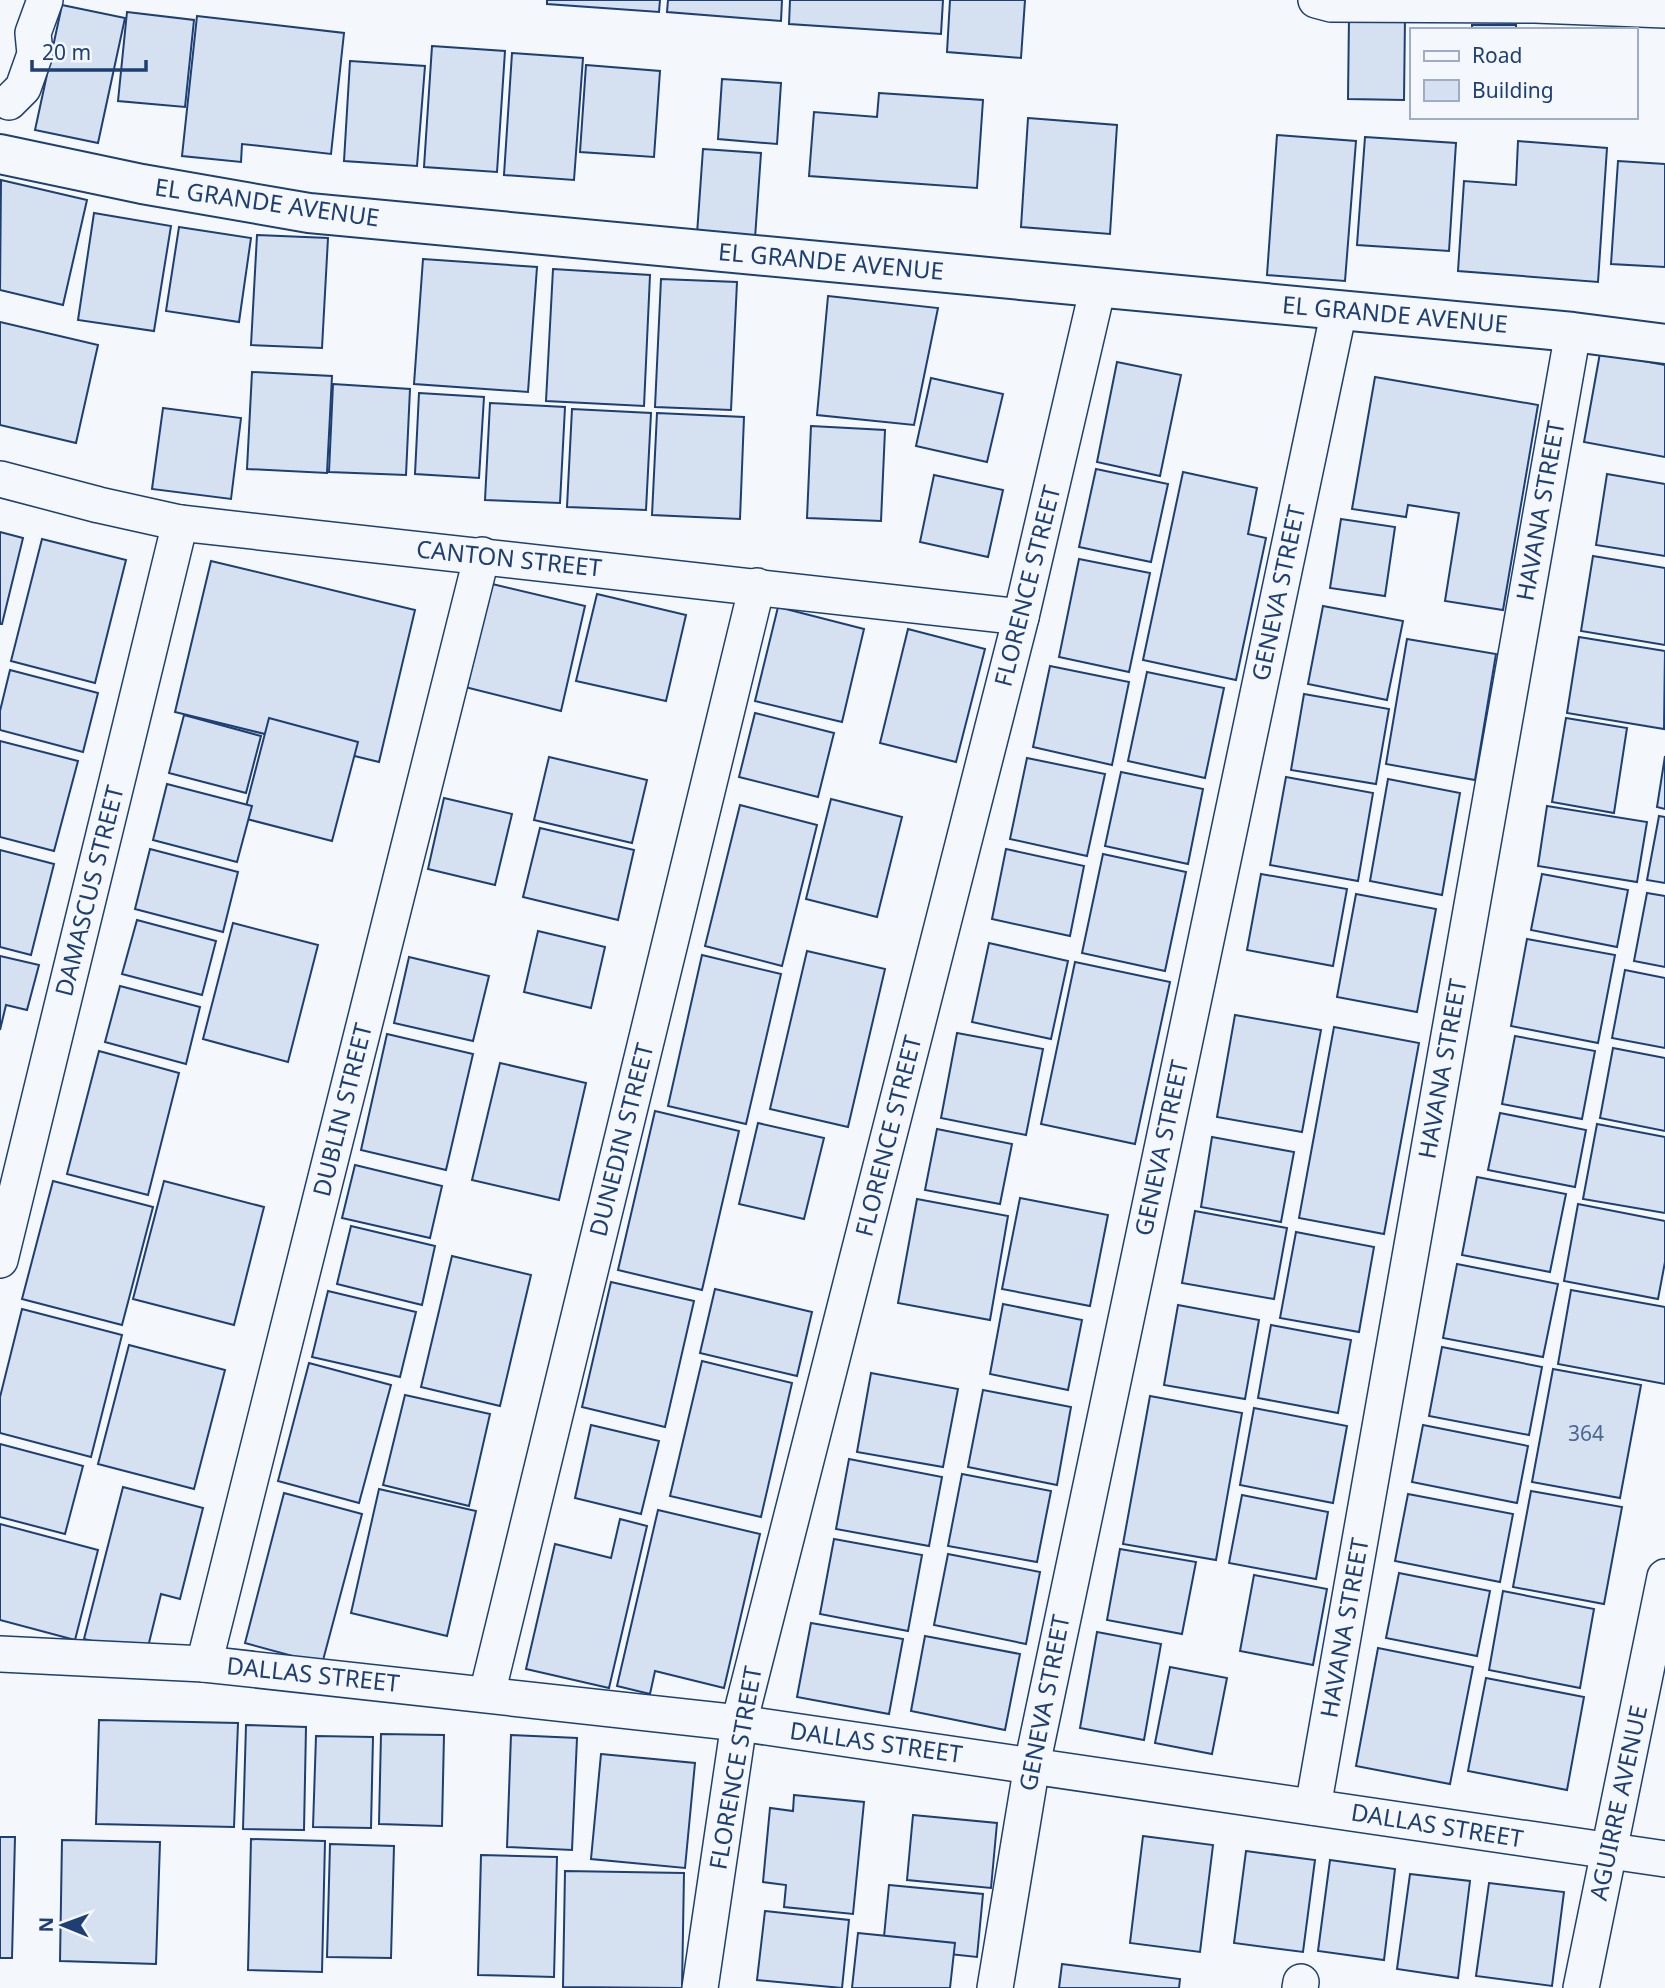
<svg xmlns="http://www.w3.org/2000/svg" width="1665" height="1988" viewBox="0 0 1665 1988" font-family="'Noto Sans',sans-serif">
  <rect width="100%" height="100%" fill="#f4f7fb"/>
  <g fill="#d5e0f0" stroke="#1d3f73" stroke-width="2">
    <polygon points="547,0 660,0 659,12 547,4"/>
    <polygon points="668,0 782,0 781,21 667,12"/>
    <polygon points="790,0 943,0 941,34 789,24"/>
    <polygon points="950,0 1025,0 1021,58 947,52"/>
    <polygon points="62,5 125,18 98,143 35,130"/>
    <polygon points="127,12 194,20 185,107 118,101"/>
    <polygon points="197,16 344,33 331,154 242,144 241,162 182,156"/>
    <polygon points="1349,16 1405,17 1404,100 1348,99"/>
    <rect x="1472" y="25" width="44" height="5"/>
    <polygon points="432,46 505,51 497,172 424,167"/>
    <polygon points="512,53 583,58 574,180 504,175"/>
    <polygon points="350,61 425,66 417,166 344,161"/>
    <polygon points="586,65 660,71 654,157 580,152"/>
    <polygon points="722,79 781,83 777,144 718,139"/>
    <polygon points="879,93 983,100 977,188 809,176 814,112 877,117"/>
    <polygon points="1028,118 1117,125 1110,234 1021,227"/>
    <polygon points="1277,135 1356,141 1345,281 1267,275"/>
    <polygon points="1365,137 1456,143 1449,251 1357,245"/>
    <polygon points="1518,141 1607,148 1598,282 1458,271 1464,181 1516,185"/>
    <polygon points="703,149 761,153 755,238 697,234"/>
    <polygon points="1618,161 1665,164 1665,267 1611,264"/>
    <polygon points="1,180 87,200 63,305 0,290"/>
    <polygon points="94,213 171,226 154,331 78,320"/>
    <polygon points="179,227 251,238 239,322 166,311"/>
    <polygon points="257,235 328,238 322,348 251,345"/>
    <polygon points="423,259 537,267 528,392 414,384"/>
    <polygon points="553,269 650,275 644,406 546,401"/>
    <polygon points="661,279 737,282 731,410 655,407"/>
    <polygon points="828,296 938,308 914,425 817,415"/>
    <polygon points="0,322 98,345 76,443 0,425"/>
    <polygon points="1600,353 1665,365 1665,457 1584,442"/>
    <polygon points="1117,362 1181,375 1160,476 1097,462"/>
    <polygon points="252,372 332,376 327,473 247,469"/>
    <polygon points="1375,377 1538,405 1503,610 1445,601 1459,513 1408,505 1406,517 1352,509"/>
    <polygon points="931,378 1003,394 987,462 916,446"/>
    <polygon points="333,384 410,389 406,475 329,472"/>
    <polygon points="419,393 484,397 479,478 415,474"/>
    <polygon points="490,403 565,407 560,503 485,500"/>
    <polygon points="163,408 241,418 231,499 152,489"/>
    <polygon points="572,409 651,413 646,510 567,507"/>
    <polygon points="657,413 744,417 740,519 652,515"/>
    <polygon points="811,426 885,430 881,521 807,518"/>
    <polygon points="1096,469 1168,484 1151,562 1079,547"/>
    <polygon points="1183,472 1257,488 1248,534 1266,538 1236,680 1143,660"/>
    <polygon points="1607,474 1665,484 1665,556 1596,545"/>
    <polygon points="934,475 1003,490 988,557 920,542"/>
    <polygon points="1341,519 1395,527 1385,596 1330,588"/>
    <polygon points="0,532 23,538 2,624 0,624"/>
    <polygon points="42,539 126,560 95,683 11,661"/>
    <polygon points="1593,556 1665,568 1665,645 1581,631"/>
    <polygon points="1079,559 1150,573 1129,672 1059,657"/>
    <polygon points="211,561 415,610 379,762 175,712"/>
    <polygon points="488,583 585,606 561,711 465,687"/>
    <polygon points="597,594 686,615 666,701 576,681"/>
    <polygon points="1323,606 1403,621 1387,700 1308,684"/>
    <polygon points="778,607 864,629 842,722 755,701"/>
    <polygon points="908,629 985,649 956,762 880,743"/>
    <polygon points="1579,637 1665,651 1664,729 1567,713"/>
    <polygon points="1407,639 1496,654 1475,780 1386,764"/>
    <polygon points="1050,666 1129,682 1112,765 1033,747"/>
    <polygon points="10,670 98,693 83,752 0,730 0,711"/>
    <polygon points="1147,672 1224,688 1205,778 1128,761"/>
    <polygon points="1304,694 1389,709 1376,784 1291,770"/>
    <polygon points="755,713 834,733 818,797 739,777"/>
    <polygon points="184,715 261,736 246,793 169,773"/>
    <polygon points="269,718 358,742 332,841 243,818"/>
    <polygon points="1566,718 1627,728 1614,813 1552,802"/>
    <polygon points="0,741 78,761 54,851 0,837"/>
    <polygon points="1665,756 1665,809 1657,807"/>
    <polygon points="549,757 647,780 632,843 534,820"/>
    <polygon points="1027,758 1105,774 1087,856 1010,839"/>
    <polygon points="1121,772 1203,789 1188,864 1105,846"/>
    <polygon points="1286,777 1373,793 1358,881 1270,865"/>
    <polygon points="1388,779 1460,793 1442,895 1370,881"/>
    <polygon points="167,784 252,806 237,862 153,840"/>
    <polygon points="444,798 512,814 495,885 428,869"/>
    <polygon points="831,799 902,817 877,917 806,899"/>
    <polygon points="740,805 817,825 782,966 705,946"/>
    <polygon points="1547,806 1647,822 1637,882 1538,866"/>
    <polygon points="1659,816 1665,817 1665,883 1647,880"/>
    <polygon points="540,828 634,850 618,920 523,897"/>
    <polygon points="150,849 238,872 223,932 135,909"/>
    <polygon points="1006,849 1084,866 1070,936 992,919"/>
    <polygon points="0,850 54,864 31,955 0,947"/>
    <polygon points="1103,854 1186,872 1165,971 1082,953"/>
    <polygon points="1261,874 1347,889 1333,966 1247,950"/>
    <polygon points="1542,874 1628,890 1617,947 1531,930"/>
    <polygon points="1647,893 1665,896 1665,967 1634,961"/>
    <polygon points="1356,894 1436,909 1417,1012 1337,997"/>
    <polygon points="137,920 216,941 202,995 122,974"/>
    <polygon points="233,923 318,945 288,1062 203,1039"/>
    <polygon points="538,931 605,947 591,1008 524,992"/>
    <polygon points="1527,939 1615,955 1598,1043 1511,1026"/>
    <polygon points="989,943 1068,961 1051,1039 972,1022"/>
    <polygon points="807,951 885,969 848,1127 770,1109"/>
    <polygon points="702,955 781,974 746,1124 668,1106"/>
    <polygon points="0,956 39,965 27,1010 6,1005 0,1030"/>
    <polygon points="409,957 489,976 473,1041 394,1023"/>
    <polygon points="1075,962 1170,982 1135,1144 1041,1124"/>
    <polygon points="1625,970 1665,978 1665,1048 1612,1038"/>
    <polygon points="120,986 200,1007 186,1064 105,1042"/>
    <polygon points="1235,1015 1321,1030 1302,1132 1217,1117"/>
    <polygon points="1334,1027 1419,1043 1384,1234 1299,1218"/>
    <polygon points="957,1033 1043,1049 1026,1135 941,1118"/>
    <polygon points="387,1034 473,1054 446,1170 361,1150"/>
    <polygon points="1515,1036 1595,1051 1582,1119 1502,1104"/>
    <polygon points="1613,1048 1665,1058 1665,1131 1600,1118"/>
    <polygon points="99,1051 179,1073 148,1195 67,1174"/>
    <polygon points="500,1063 586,1083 559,1200 472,1180"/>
    <polygon points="655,1111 739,1131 702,1290 618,1270"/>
    <polygon points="1500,1113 1586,1130 1575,1187 1488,1170"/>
    <polygon points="758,1123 824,1138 804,1219 739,1204"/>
    <polygon points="1597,1124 1665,1137 1665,1213 1583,1199"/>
    <polygon points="937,1129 1012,1144 1000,1204 925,1190"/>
    <polygon points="1212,1137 1294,1152 1281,1222 1201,1207"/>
    <polygon points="355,1165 442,1186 430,1238 342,1218"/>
    <polygon points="1477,1177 1566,1194 1550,1272 1462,1255"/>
    <polygon points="53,1181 153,1207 122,1325 22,1299"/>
    <polygon points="164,1181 264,1207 234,1325 133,1299"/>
    <polygon points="1020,1198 1108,1215 1090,1306 1002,1289"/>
    <polygon points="917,1199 1008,1216 990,1320 898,1303"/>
    <polygon points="1578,1204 1665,1221 1665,1262 1658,1299 1564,1281"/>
    <polygon points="1195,1211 1287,1228 1274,1299 1182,1283"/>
    <polygon points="351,1226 435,1246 422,1305 337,1284"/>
    <polygon points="1296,1232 1374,1247 1359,1332 1280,1318"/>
    <polygon points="452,1256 531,1275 500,1406 421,1387"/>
    <polygon points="1457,1264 1558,1284 1543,1357 1443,1338"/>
    <polygon points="611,1282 694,1301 665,1427 582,1407"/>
    <polygon points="715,1289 812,1312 797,1376 700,1353"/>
    <polygon points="1571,1290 1665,1307 1665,1384 1558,1364"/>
    <polygon points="328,1291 416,1312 400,1377 312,1357"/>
    <polygon points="1003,1304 1082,1320 1068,1390 990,1374"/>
    <polygon points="1178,1305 1259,1320 1245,1399 1164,1385"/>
    <polygon points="22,1309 122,1335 91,1457 0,1433 0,1397"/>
    <polygon points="1271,1325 1351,1340 1338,1413 1258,1398"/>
    <polygon points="129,1345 225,1370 194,1489 98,1464"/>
    <polygon points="1442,1347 1542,1367 1529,1435 1429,1416"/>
    <polygon points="702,1361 792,1383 761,1517 670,1496"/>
    <polygon points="309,1363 391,1385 359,1503 278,1481"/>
    <polygon points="1553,1369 1641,1385 1620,1498 1532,1482"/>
    <polygon points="871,1373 958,1389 943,1467 857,1452"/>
    <polygon points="983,1390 1071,1407 1057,1485 968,1467"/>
    <polygon points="405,1395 490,1414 469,1506 383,1485"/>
    <polygon points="1150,1396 1242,1413 1216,1560 1123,1544"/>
    <polygon points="1254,1408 1347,1426 1333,1503 1240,1485"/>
    <polygon points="591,1425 659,1441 641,1514 575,1498"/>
    <polygon points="1423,1425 1528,1446 1517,1503 1412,1482"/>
    <polygon points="0,1444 83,1466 65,1534 0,1517"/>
    <polygon points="849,1459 942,1477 929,1546 836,1529"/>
    <polygon points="962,1474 1051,1491 1037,1562 948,1546"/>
    <polygon points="123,1487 203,1508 180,1599 161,1594 146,1655 84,1639"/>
    <polygon points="379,1489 476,1511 447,1636 351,1613"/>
    <polygon points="1531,1491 1622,1507 1604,1604 1513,1587"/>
    <polygon points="284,1493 362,1514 322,1664 245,1643"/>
    <polygon points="1408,1494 1513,1514 1500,1582 1395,1561"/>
    <polygon points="1242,1495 1328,1512 1316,1579 1229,1563"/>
    <polygon points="658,1510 760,1534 724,1688 655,1671 650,1694 617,1686"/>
    <polygon points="620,1519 647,1526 609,1688 526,1669 555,1544 611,1558"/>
    <polygon points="0,1524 98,1550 75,1640 0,1620"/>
    <polygon points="834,1539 922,1555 908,1631 820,1614"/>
    <polygon points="1120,1549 1196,1562 1182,1634 1107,1620"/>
    <polygon points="948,1554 1040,1572 1026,1644 934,1625"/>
    <polygon points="1399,1573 1490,1591 1477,1656 1386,1638"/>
    <polygon points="1254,1575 1327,1589 1313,1665 1240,1651"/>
    <polygon points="1503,1591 1594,1609 1580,1688 1489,1670"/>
    <polygon points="811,1623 903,1639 889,1714 797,1697"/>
    <polygon points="1097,1632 1161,1644 1144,1740 1080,1728"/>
    <polygon points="925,1636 1020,1654 1005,1730 911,1711"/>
    <polygon points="1378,1648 1473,1667 1450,1784 1356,1766"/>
    <polygon points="1170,1667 1227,1678 1212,1754 1155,1743"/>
    <polygon points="1486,1678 1584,1697 1567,1790 1468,1771"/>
    <polygon points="99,1720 238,1723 234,1827 96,1824"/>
    <polygon points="246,1725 306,1727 304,1830 243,1829"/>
    <polygon points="381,1734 444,1735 442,1826 379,1824"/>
    <polygon points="511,1735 577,1738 572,1850 507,1847"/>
    <polygon points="316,1736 373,1737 371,1828 313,1827"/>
    <polygon points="601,1754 695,1763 685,1868 591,1859"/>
    <polygon points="794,1795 864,1802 853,1914 784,1907 786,1885 763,1882 770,1808 793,1811"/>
    <polygon points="913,1815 997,1823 991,1888 907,1880"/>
    <polygon points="1143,1836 1213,1845 1200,1952 1130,1943"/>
    <polygon points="0,1837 15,1837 12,1958 0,1958"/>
    <polygon points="251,1839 325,1841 322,1972 248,1970"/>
    <polygon points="62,1840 160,1842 156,1964 60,1961"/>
    <polygon points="330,1844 394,1846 391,1958 327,1957"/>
    <polygon points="1246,1851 1315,1860 1303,1952 1234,1943"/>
    <polygon points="481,1855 557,1857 554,1977 478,1975"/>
    <polygon points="1330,1860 1395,1869 1384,1960 1318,1951"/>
    <polygon points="565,1871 684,1873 682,1988 563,1987"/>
    <polygon points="1410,1874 1470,1881 1458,1978 1397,1969"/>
    <polygon points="1489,1883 1564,1892 1552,1986 1476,1976"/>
    <polygon points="889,1885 983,1894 977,1957 883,1947"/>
    <polygon points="765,1911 849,1920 842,1988 757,1980"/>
    <polygon points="858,1933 955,1943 950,1988 852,1988"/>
    <polygon points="1062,1964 1180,1979 1179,1988 1059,1988"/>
  </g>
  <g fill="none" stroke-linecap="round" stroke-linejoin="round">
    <defs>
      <g id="street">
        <polyline points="1316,0 1331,4 1535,5 1665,10"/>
        <polyline points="9,102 23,88 35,54 33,33 45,0"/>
        <polyline points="0,479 99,505 180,523 1021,617"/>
        <polyline points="0,1260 180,523"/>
        <polyline points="0,1654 204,1664 739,1723 1665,1859"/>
        <polyline points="204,1664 482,555"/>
        <polyline points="487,1694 757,586"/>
        <polyline points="1313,1807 1573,332"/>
        <polyline points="700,1988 739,1723 1021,617 1098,287"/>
        <polyline points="995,1988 1032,1765 1339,310"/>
        <polyline points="1300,1988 1301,1982"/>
        <polyline points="1581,1988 1665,1577"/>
      </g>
      <polyline id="secondary" points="0,154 142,184 309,213 1573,332 1665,344"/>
    </defs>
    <use href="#street" stroke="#1d3f73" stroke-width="38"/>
    <use href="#secondary" stroke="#1d3f73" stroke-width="42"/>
    <use href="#street" stroke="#f4f7fb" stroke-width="35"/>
    <use href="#secondary" stroke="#f4f7fb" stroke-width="38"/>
  </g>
  <g text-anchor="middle" stroke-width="5" stroke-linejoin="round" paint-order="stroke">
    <g font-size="21" fill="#4b6792">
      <text x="1586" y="1441">364</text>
    </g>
    <g font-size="24" fill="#1d3f73" stroke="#f4f7fb">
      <text transform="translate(267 203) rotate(8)" y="8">EL GRANDE AVENUE</text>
      <text transform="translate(831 262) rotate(5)" y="8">EL GRANDE AVENUE</text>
      <text transform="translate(1395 315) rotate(5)" y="8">EL GRANDE AVENUE</text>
      <text transform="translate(1541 511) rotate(-80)" y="8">HAVANA STREET</text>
      <text transform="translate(509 559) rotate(6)" y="8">CANTON STREET</text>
      <text transform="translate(1028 586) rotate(-76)" y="8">FLORENCE STREET</text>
      <text transform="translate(1279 593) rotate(-78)" y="8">GENEVA STREET</text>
      <text transform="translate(90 891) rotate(-76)" y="8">DAMASCUS STREET</text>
      <text transform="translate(1443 1069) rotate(-80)" y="8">HAVANA STREET</text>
      <text transform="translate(343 1110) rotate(-76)" y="8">DUBLIN STREET</text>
      <text transform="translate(889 1136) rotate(-76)" y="8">FLORENCE STREET</text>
      <text transform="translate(622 1140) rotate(-76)" y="8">DUNEDIN STREET</text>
      <text transform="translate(1162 1148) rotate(-78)" y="8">GENEVA STREET</text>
      <text transform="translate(1345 1628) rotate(-80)" y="8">HAVANA STREET</text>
      <text transform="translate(313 1675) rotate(6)" y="8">DALLAS STREET</text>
      <text transform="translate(1045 1703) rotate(-79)" y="8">GENEVA STREET</text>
      <text transform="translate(876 1743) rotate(8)" y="8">DALLAS STREET</text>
      <text transform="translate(736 1768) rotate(-80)" y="8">FLORENCE STREET</text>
      <text transform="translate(1619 1803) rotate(-78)" y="8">AGUIRRE AVENUE</text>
      <text transform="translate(1437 1826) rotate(9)" y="8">DALLAS STREET</text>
    </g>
  </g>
  <rect x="1410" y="28" width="228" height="91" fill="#f4f7fb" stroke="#9eadc5" stroke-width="2"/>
  <rect x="1424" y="51" width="35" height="10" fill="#f4f7fb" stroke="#9eadc5" stroke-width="2"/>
  <text x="1472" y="63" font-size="21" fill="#1d3f73">Road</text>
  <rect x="1424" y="80" width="35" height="21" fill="#d5e0f0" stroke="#9eadc5" stroke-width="2"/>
  <text x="1472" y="98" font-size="21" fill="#1d3f73">Building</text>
  <g transform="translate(63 1925) rotate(271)" stroke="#f4f7fb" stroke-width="5" paint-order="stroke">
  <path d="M0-5L12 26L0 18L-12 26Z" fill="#1d3f73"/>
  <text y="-10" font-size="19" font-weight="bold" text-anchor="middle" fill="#1d3f73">N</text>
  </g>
  <path d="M32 60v10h114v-10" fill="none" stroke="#1d3f73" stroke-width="3.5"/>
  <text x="42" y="60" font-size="21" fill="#1d3f73" stroke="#f4f7fb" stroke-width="5" paint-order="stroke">20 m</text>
</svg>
